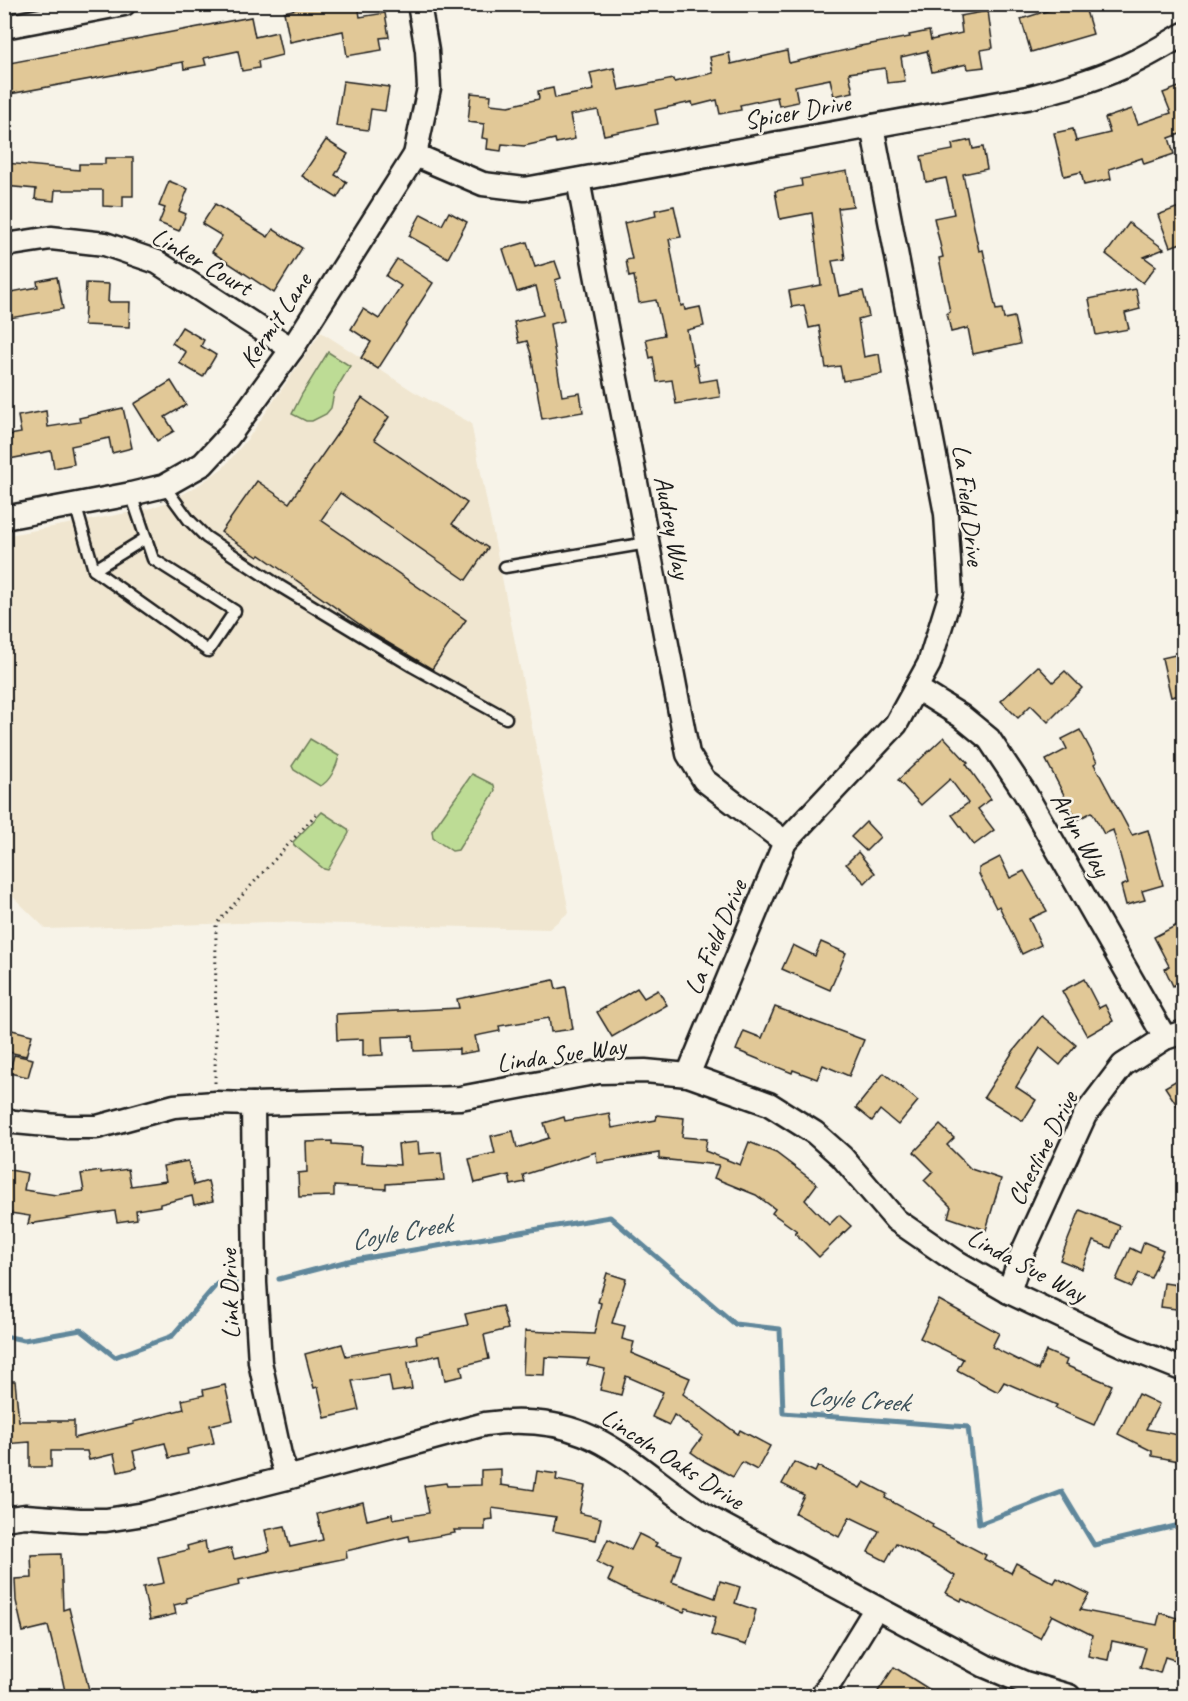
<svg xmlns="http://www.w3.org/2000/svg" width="1188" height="1701" viewBox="0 0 1188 1701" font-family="Caveat,sans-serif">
  <rect width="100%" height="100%" fill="#f7f3e8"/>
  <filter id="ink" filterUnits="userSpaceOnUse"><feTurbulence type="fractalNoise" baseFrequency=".0167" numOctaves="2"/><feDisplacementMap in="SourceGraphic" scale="12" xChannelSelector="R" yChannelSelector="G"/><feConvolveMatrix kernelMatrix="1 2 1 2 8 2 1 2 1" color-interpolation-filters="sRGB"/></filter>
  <g filter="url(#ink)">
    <polygon fill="#f0e6d0" points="321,332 413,391 471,423 569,912 549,929 269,922 46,929 5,889 4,536 148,509 173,500 197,486 223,468 249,437"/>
    <g fill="#bddc95" stroke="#6c7c58" stroke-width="1.5">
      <polygon points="328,352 350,366 334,393 331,408 326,414 312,421 306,421 292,414 302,394"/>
      <path d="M310 739 339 756C337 766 330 782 320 786L294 770 292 766Z"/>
      <polygon points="472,774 494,785 495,791 458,850 452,851 433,838 432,831"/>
      <polygon points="322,812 348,829 349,833 328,870 324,869 294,845 293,842"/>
    </g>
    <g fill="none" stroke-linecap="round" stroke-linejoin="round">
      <g stroke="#60879b" stroke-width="5">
        <polyline points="279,1279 348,1261 610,1217 735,1324 780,1329 783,1413 968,1427 979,1524 1062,1492 1094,1545 1184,1524"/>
        <polyline points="4,1336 24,1340 81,1330 115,1357 172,1336 217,1284 235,1282"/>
      </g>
    </g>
    <g fill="#e1c897" stroke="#1c1c1c" stroke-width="1.5">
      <polygon points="318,4 358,4 360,17 385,13 389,37 380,38 382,50 347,56 343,31 290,42 284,12"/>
      <polygon points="1069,4 1084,4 1093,34 1031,52 1021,19"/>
      <polygon points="988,11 993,48 981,50 984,67 968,69 967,64 932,72 927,51 901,57 905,81 887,83 885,68 849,73 853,92 834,96 830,79 795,86 798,102 779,106 777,97 740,105 741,110 720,114 717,100 693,106 692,102 655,110 658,124 604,135 598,110 570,115 575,139 556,143 555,139 524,146 502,144 501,151 487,149 488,139 482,138 484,124 468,122 471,93 491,95 490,104 509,106 539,99 538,91 553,88 555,98 594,90 590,73 614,68 619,90 673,79 674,82 713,73 710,57 729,53 731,64 787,51 789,63 855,48 855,47 910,37 909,35 929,31 931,40 962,33 960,16"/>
      <polygon points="251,17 255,37 277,32 282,55 258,61 259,68 242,71 238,51 204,58 206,65 184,69 183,62 4,95 4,64"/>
      <polygon points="343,81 389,87 385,111 371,109 368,130 336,126"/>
      <polygon points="1184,85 1184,142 1180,134 1169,138 1174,154 1144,164 1142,158 1109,169 1111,179 1084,185 1081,172 1064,176 1054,133 1073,129 1076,141 1110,133 1105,118 1132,109 1138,124 1171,113 1163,93"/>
      <polygon points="326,140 348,154 335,175 347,182 337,198 302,176"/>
      <polygon points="971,140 973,149 983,147 987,169 963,174 979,251 983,250 996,310 1002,309 1004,319 1014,317 1020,344 973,354 968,328 951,332 947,313 950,312 939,258 943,257 934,218 954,214 946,178 926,182 921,156 953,150 952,144"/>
      <polygon points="105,158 133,158 133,196 123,196 123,207 103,206 103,190 55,190 54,201 35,199 36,189 4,186 6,163 79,170 79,164 105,164"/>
      <polygon points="847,171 853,206 838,208 845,259 832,261 839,296 863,291 869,316 858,319 864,357 879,354 882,374 843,381 840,366 826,368 819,326 809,328 804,305 792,307 789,291 821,285 812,213 780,219 775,191 802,186 801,179"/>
      <polygon points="169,181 188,189 179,211 186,214 179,231 159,223 165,208 159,206"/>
      <polygon points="215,204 268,237 273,229 302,248 274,293 212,252 222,236 202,224"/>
      <polygon points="1184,205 1184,242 1170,247 1158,215"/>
      <polygon points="674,206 681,237 669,239 681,306 684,305 685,310 700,307 704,326 687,330 694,365 697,364 700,382 717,379 720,397 676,404 672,380 657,382 653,357 650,358 646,339 664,335 656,300 639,303 634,276 629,277 626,260 632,259 624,223 656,216 655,210"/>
      <polygon points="449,212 467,222 448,258 409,236 421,214 442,225"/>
      <polygon points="1129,223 1164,249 1144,257 1156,266 1143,283 1106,254"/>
      <polygon points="527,242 535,267 555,261 561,278 555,280 564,321 550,324 562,396 580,393 583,412 542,419 531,354 527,341 519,343 514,322 543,315 536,286 517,292 503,249"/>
      <polygon points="397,259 433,283 378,369 361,358 371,342 351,329 363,309 379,319 401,286 386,276"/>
      <polygon points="57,277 63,309 10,318 6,293 38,287 37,281"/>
      <polygon points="86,283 109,284 108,302 130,302 129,327 84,325"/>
      <polygon points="1136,289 1140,309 1125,313 1129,329 1096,335 1089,299"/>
      <polygon points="182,327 204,340 201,346 216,355 203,377 179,363 186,352 172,343"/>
      <polygon points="171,381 186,405 165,417 174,431 157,441 134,404"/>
      <polygon points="362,398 389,417 374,439 467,503 452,524 488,548 466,580 340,493 321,520 466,620 432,669 375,635 260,555 258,557 221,532 257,481 289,503"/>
      <polygon points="123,408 132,448 112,453 109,438 71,446 74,464 54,468 51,451 4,460 4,436 21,433 18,416 46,411 48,427 80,422 79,418"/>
      <polygon points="1184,653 1184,694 1171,697 1162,658"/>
      <polygon points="1038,666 1053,682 1065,671 1082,688 1048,722 1031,705 1018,718 1001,701"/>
      <polygon points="1080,730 1097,762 1094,764 1132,835 1148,830 1163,885 1142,891 1145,900 1126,905 1121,886 1128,883 1113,830 1104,834 1092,812 1077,820 1046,760 1067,749 1062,739"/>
      <polygon points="944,737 968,763 966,764 991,799 978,809 994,830 974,845 952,815 968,803 950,779 921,805 898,780"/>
      <polygon points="866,822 880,837 866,851 851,837"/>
      <polygon points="858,852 875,873 865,883 846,864"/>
      <polygon points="1000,857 1010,878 1024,871 1047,911 1029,919 1041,945 1022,954 999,906 996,908 979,874 979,868"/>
      <polygon points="1177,925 1184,938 1184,995 1178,983 1173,986 1165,969 1169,966 1154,937"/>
      <polygon points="821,942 846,953 830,990 782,969 793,945 815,956"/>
      <polygon points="1084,979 1099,1008 1105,1005 1113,1021 1087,1036 1062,991"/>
      <polygon points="554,980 556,989 566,987 573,1029 551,1032 549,1018 499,1026 500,1031 475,1036 478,1051 459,1054 459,1049 414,1051 413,1036 382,1037 383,1055 363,1056 363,1039 337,1040 336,1014 459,1008 457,999"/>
      <polygon points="637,988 644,998 658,990 667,1005 612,1037 597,1012"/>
      <polygon points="775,1007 864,1040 849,1076 823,1065 817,1079 793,1070 792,1073 736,1050 744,1031 762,1038"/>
      <polygon points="1042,1016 1076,1045 1060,1065 1040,1048 1016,1087 1036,1100 1023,1121 984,1097 1014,1050"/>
      <polygon points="4,1028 32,1035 26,1056 4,1051"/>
      <polygon points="14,1055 33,1059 28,1077 9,1073"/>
      <polygon points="884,1073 918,1101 898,1125 880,1110 872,1121 856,1108"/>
      <polygon points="1184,1076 1184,1116 1165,1087"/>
      <polygon points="609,1113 612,1128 656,1120 657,1115 684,1118 682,1137 707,1139 705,1151 740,1165 749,1142 776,1153 817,1184 805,1200 829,1225 839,1215 851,1226 819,1257 795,1233 797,1231 772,1213 775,1209 756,1195 714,1178 719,1165 659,1159 659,1153 597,1163 596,1152 523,1175 525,1182 511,1185 509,1175 475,1183 469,1159 495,1153 491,1136 513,1131 517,1148 549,1138 544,1123 564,1117 565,1121"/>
      <polygon points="940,1125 954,1138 947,1145 971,1169 1001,1179 986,1230 948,1217 951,1207 924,1180 933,1171 914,1152"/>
      <polygon points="332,1141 332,1144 362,1146 361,1163 400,1165 398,1144 418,1142 419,1154 441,1152 444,1180 386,1184 386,1189 334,1186 334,1196 299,1197 298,1173 307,1172 306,1142"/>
      <polygon points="188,1161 194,1185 208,1181 213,1201 194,1205 192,1196 160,1204 160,1206 136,1210 137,1219 117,1222 115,1211 28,1224 30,1216 4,1212 4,1169 27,1173 24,1190 56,1195 84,1191 81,1174 101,1171 101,1173 128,1169 131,1186 166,1181 163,1166"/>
      <polygon points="1080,1210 1120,1226 1111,1248 1093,1241 1082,1269 1060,1260"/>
      <polygon points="1144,1242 1163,1250 1151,1278 1139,1273 1132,1287 1116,1280 1130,1248 1140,1253"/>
      <polygon points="607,1273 626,1279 612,1323 625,1326 622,1339 634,1342 631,1353 690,1378 683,1394 738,1434 740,1430 770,1446 757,1470 742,1462 733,1477 704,1461 691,1452 703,1436 674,1415 669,1425 652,1417 663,1392 626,1376 621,1395 600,1390 605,1369 587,1365 589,1359 545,1357 544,1375 523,1374 525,1331 594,1334 601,1303 598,1302"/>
      <polygon points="1164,1283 1184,1286 1184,1310 1161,1307"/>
      <polygon points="939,1300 999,1333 992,1347 1038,1370 1046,1351 1067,1360 1065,1365 1112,1385 1094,1425 1055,1408 1057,1405 1004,1382 998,1392 957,1370 963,1359 920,1338"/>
      <polygon points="502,1306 508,1329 484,1335 489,1359 461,1366 463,1376 445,1380 440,1355 408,1362 412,1389 392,1392 389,1375 352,1381 359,1410 325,1418 318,1387 314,1388 305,1354 342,1344 346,1356 417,1343 416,1336 468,1325 465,1314"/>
      <polygon points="4,1381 15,1381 19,1421 74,1421 74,1438 134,1424 133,1422 184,1409 182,1400 204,1395 203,1390 225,1385 233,1420 210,1425 214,1443 187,1449 188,1454 169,1458 165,1443 133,1451 137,1468 118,1472 114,1454 89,1460 87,1451 51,1451 51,1467 30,1467 30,1442 4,1444"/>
      <polygon points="1138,1394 1159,1404 1146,1429 1184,1436 1184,1462 1152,1456 1152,1451 1118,1434"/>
      <polygon points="794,1462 815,1472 818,1466 860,1488 864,1482 887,1494 885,1498 933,1524 932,1527 986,1555 984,1559 1011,1573 1016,1563 1054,1583 1057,1578 1089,1594 1080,1610 1157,1625 1160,1613 1184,1620 1184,1663 1165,1657 1160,1673 1140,1667 1146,1648 1112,1641 1108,1660 1088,1656 1092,1635 1052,1615 1040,1638 962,1599 961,1601 946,1593 955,1576 938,1565 896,1543 886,1561 868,1552 879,1531 850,1517 839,1537 795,1513 804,1495 782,1484"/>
      <polygon points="501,1469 501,1485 534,1490 537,1471 557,1474 556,1480 585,1486 579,1513 601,1518 596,1540 553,1531 556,1517 492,1508 493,1519 485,1520 485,1530 454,1530 455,1533 410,1541 409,1536 346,1551 347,1558 239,1580 240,1585 186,1598 187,1602 174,1605 176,1614 150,1620 143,1587 164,1583 158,1557 188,1550 187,1546 205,1541 207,1554 231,1548 234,1559 270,1551 265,1530 285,1526 290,1547 323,1540 317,1514 363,1502 367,1520 392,1514 393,1519 429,1513 424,1486 446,1483 447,1486 481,1485 481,1470"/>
      <polygon points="639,1534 657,1543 655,1546 681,1555 672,1582 715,1598 720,1581 740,1587 735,1603 756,1610 746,1645 711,1635 716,1617 686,1608 684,1612 630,1592 608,1581 613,1570 597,1562 608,1539 631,1550"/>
      <polygon points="61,1554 63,1610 69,1608 90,1694 78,1696 66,1696 56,1650 54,1650 48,1626 23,1632 16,1601 15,1579 32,1578 31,1555"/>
      <polygon points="894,1667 940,1696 875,1696"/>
    </g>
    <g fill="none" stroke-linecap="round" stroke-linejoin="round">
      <defs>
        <g id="service">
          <polyline points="164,486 189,520 206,537 278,585 412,666 506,718"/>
          <polyline points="75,504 94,570 208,651 235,611 153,559 131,494"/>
          <polyline points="505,567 647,543"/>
          <polyline points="94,570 146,538"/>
        </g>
        <g id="minor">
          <polyline points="4,27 124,4"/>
          <path d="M415 155 483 184 525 189 1027 98C1065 88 1103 78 1138 60 1154 52 1169 43 1184 34"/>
          <polyline points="578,180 688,754 704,780 785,842"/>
          <polyline points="4,243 12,244 51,238 105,244 157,262 292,349"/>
          <polyline points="4,518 131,494 164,486 203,464 228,437 292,349 415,155 429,88 427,51 419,4"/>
          <polyline points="916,688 961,716 989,739 1025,793 1165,1038"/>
          <polyline points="688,1075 785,842 896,724 929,664 951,593 946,514 872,126"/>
          <polyline points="253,1104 255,1283 260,1362 280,1455 287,1478"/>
          <polyline points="4,1121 68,1127 97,1127 174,1106 215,1103 253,1104 460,1098 599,1072 645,1071 688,1075 769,1104 815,1133 842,1157 896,1220 957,1262 1009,1292 1124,1346 1184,1370"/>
          <polyline points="1009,1292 1020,1258 1085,1115 1123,1065 1165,1038 1184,1032"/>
          <path d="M4 1519 25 1516 80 1520H106L145 1514 287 1478 485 1424C595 1410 626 1464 709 1518L985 1666 1025 1683 1069 1696"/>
          <polyline points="822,1696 876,1608"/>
        </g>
      </defs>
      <use href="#service" stroke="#1c1c1c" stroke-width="15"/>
      <use href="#minor" stroke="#1c1c1c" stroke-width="27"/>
      <polyline stroke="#1c1c1c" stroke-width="3" stroke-dasharray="1.5 4.5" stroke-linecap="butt" points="215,1083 216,924 317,813"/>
      <use href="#service" stroke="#f7f3e8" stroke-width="10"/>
      <use href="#minor" stroke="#f7f3e8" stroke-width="22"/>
    </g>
  </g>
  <g text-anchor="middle" stroke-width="5" stroke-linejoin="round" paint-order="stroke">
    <g font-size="26" fill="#1c1c1c" stroke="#f7f3e8">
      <text transform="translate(797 111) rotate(-10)" y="9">Spicer Drive</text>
      <text transform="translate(202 261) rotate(30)" y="9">Linker Court</text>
      <text transform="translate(275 320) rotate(-56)" y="9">Kermit Lane</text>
      <text transform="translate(969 505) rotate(83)" y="9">La Field Drive</text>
      <text transform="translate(673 527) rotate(79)" y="9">Audrey Way</text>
      <text transform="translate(1081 834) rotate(60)" y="9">Arlyn Way</text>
      <text transform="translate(715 937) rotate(-67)" y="9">La Field Drive</text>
      <text transform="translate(561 1054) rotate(-8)" y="9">Linda Sue Way</text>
      <text transform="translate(1042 1148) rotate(-63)" y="9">Chesline Drive</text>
      <text transform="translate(1027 1265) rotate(28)" y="9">Linda Sue Way</text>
      <text transform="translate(229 1294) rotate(-92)" y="9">Link Drive</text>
      <text transform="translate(673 1458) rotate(33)" y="9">Lincoln Oaks Drive</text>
    </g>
    <g font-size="27" font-style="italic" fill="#3e525b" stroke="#f7f3e8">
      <text transform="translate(401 1232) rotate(-10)" y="9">Coyle Creek</text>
      <text transform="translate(858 1399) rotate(4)" y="9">Coyle Creek</text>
    </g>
  </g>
  <rect width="1188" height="1701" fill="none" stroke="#f7f3e8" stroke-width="24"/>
  <rect x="12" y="12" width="1164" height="1677" fill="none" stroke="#1c1c1c" stroke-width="2" filter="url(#ink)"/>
</svg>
